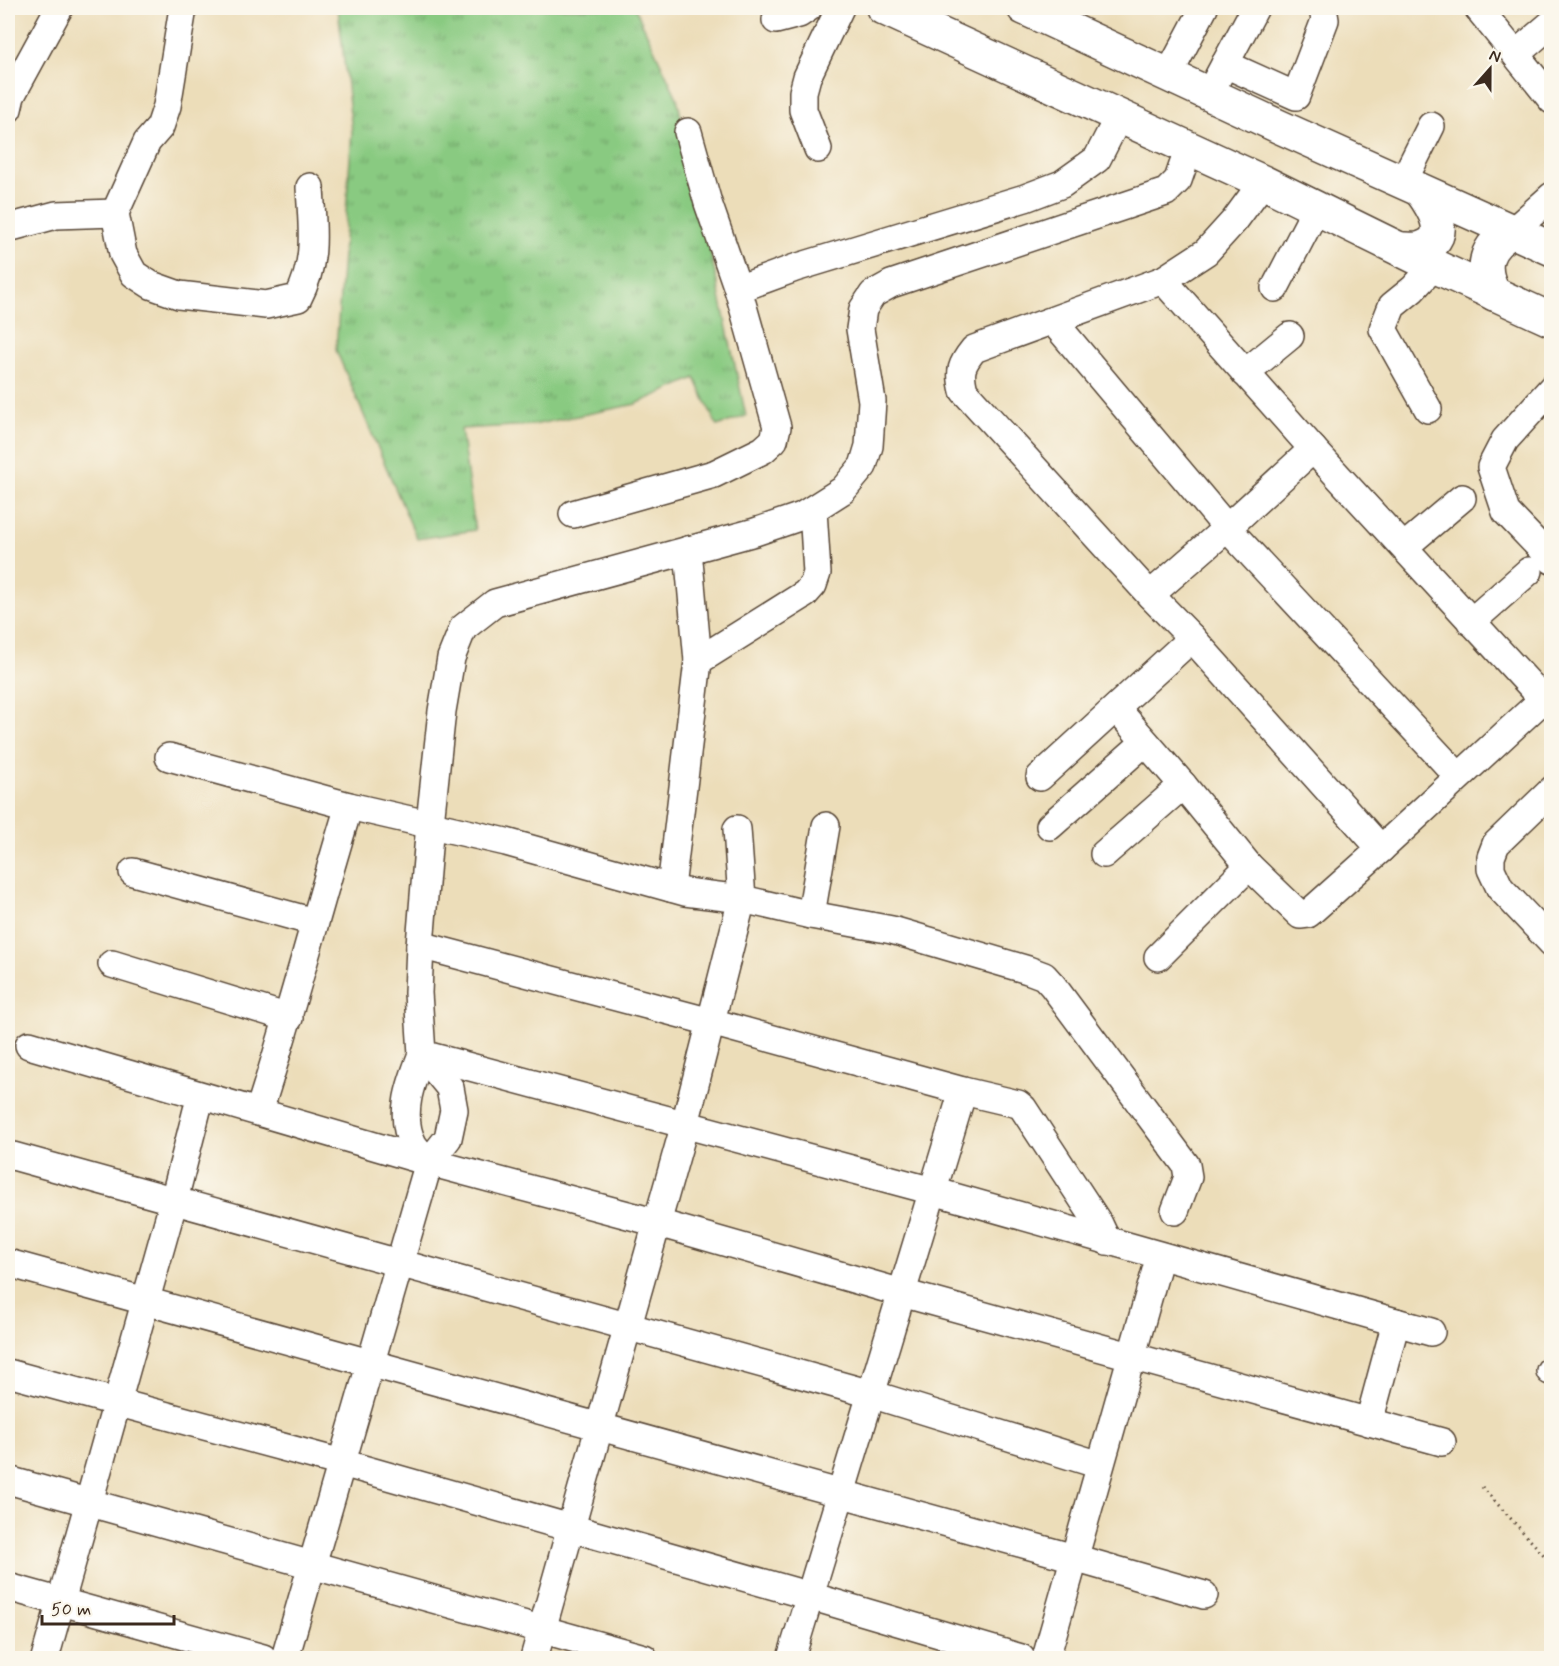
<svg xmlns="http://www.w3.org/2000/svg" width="1559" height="1666" viewBox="0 0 1559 1666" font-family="Mynerve,sans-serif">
  <defs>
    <pattern id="grass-tufts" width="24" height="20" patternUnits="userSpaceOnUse" patternTransform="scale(1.5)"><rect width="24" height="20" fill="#89ca81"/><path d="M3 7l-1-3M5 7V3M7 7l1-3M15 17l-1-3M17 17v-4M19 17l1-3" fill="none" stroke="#71a469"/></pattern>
  </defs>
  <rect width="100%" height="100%" fill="#fbf7ec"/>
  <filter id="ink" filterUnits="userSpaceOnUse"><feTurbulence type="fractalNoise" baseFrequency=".0167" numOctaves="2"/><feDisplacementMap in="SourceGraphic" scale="12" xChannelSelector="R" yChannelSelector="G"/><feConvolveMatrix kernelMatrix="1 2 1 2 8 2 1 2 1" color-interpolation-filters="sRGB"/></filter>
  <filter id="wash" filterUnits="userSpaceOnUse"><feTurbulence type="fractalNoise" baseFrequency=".008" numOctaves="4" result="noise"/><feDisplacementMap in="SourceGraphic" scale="24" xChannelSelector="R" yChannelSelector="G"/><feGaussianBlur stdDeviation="1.35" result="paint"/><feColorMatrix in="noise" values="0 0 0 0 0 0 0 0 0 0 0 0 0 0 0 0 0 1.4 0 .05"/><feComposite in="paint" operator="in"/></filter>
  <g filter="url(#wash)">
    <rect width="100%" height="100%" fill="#ecddb9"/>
    <polygon fill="url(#grass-tufts)" stroke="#627a50" stroke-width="1.5" points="338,8 635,8 677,98 746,416 717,426 695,378 636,404 533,425 461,429 475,530 417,539 336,350 352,131"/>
  </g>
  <g filter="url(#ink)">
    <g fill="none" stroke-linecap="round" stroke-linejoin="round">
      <defs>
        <g id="minor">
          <path d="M183 8 167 106 160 127 147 142 115 213 123 254 134 274 151 285 179 295 266 305 298 298C318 260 312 228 310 187"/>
          <polyline points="1478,8 1552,100"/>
          <polyline points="776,20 799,14 808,8"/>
          <polyline points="1516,54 1552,23"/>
          <polyline points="1225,64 1296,96 1325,20 1323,8"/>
          <polyline points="1169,74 1204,8"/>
          <polyline points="1217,79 1255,8"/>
          <polyline points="8,109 11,96 59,8"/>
          <polyline points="688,132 708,203 738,289"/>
          <polyline points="818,149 803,110 803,92 807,77 840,8"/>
          <path d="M1263 182 1235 220 1206 252 1163 280 974 349C961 365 959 371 964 391L1150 595 1192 638 1381 849"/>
          <polyline points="1403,182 1431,126"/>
          <polyline points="8,228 56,215 115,213"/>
          <polyline points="1513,231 1552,196"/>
          <polyline points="1163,280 1313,449 1543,699"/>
          <polyline points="1275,288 1316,209"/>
          <polyline points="1053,321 1227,528 1458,776"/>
          <polyline points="1245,373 1290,336"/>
          <polyline points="1552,388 1505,440 1491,467 1506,512 1552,560"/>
          <polyline points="1428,409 1383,329 1392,306 1413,289 1434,266"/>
          <polyline points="573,514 714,474 763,450 774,440 777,427 738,289 795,268 1025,198 1062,184 1097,159 1119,116"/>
          <polyline points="1404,547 1462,498"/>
          <polyline points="688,550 698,661"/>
          <polyline points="1150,595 1227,528 1313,449"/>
          <polyline points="1471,622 1529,571"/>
          <polyline points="1116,708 1183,785 1249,866 1300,915 1308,914 1381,849 1552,691"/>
          <polyline points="169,757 349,806 506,842 685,892 742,899 811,915 892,930 1028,970 1044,976 1053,986 1186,1165 1188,1177 1175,1211"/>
          <polyline points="1040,777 1192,638"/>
          <polyline points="1552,790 1496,844 1491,857 1491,869 1500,888 1552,943"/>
          <polyline points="1050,826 1145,742"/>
          <polyline points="1104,854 1183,785"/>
          <polyline points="133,872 314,922"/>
          <polyline points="671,888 698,661 805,594 813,585 817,573 813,510"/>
          <polyline points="811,915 826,826"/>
          <polyline points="420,945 711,1022 963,1091 1018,1104 1023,1108 1099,1224 1107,1241"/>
          <polyline points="1158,957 1249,866"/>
          <polyline points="112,964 289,1018"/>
          <polyline points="29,1045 429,1162 658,1223 902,1293 1442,1442"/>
          <path d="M259 1111C292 1010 318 907 349 806"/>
          <polyline points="13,1156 871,1394 1100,1465"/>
          <path d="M429 1162C424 1156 417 1151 413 1144 398 1115 411 1082 422 1054L933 1191 1431 1332"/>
          <polyline points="8,1263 1074,1558 1204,1595"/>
          <polyline points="1550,1371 1552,1370"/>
          <polyline points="8,1373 342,1463 810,1596 1021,1658"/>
          <polyline points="1369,1422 1396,1322"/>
          <polyline points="8,1480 644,1658"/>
          <polyline points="8,1587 263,1658"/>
          <polyline points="45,1658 174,1200 197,1110"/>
          <polyline points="285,1658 429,1162 448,1138 454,1110 450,1088 422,1054 418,993 420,945 430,823 442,711 451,658 463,628 495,603 755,532 802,516 843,490 863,466 869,446 872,401 860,329 863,309 873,294 891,284 1166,192 1178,180 1189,148"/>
          <polyline points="534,1658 685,1124 742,899 737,829"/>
          <polyline points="791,1658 963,1091"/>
          <polyline points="1046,1658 1160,1256"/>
        </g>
        <g id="major">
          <polyline points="883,8 1263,182 1434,266 1552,320"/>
          <polyline points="1024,8 1280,127 1552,249"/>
          <path d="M1400 249C1407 249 1418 250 1424 247 1452 236 1432 206 1421 191"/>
          <path d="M1494 294C1480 267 1484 246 1513 231"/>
        </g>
      </defs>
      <use href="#minor" stroke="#564535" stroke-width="30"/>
      <use href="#major" stroke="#564535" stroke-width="36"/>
      <polyline stroke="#564535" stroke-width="3" stroke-dasharray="1.5 4.5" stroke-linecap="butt" points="1482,1487 1552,1564"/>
      <use href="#minor" stroke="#fff" stroke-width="27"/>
      <use href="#major" stroke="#fff" stroke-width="33"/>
    </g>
  </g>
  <rect width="1559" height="1666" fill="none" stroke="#fbf7ec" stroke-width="30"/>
  <g transform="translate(1490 69) rotate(21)" stroke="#fbf7ec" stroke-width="4.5" paint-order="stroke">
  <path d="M0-4.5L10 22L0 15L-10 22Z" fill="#3b2a1e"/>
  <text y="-9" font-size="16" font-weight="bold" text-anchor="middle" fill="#3b2a1e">N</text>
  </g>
  <path d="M42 1615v9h132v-9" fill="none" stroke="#3b2a1e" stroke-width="3"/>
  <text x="51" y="1615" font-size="18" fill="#3b2a1e" stroke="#fbf7ec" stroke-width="4.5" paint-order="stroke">50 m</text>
</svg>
